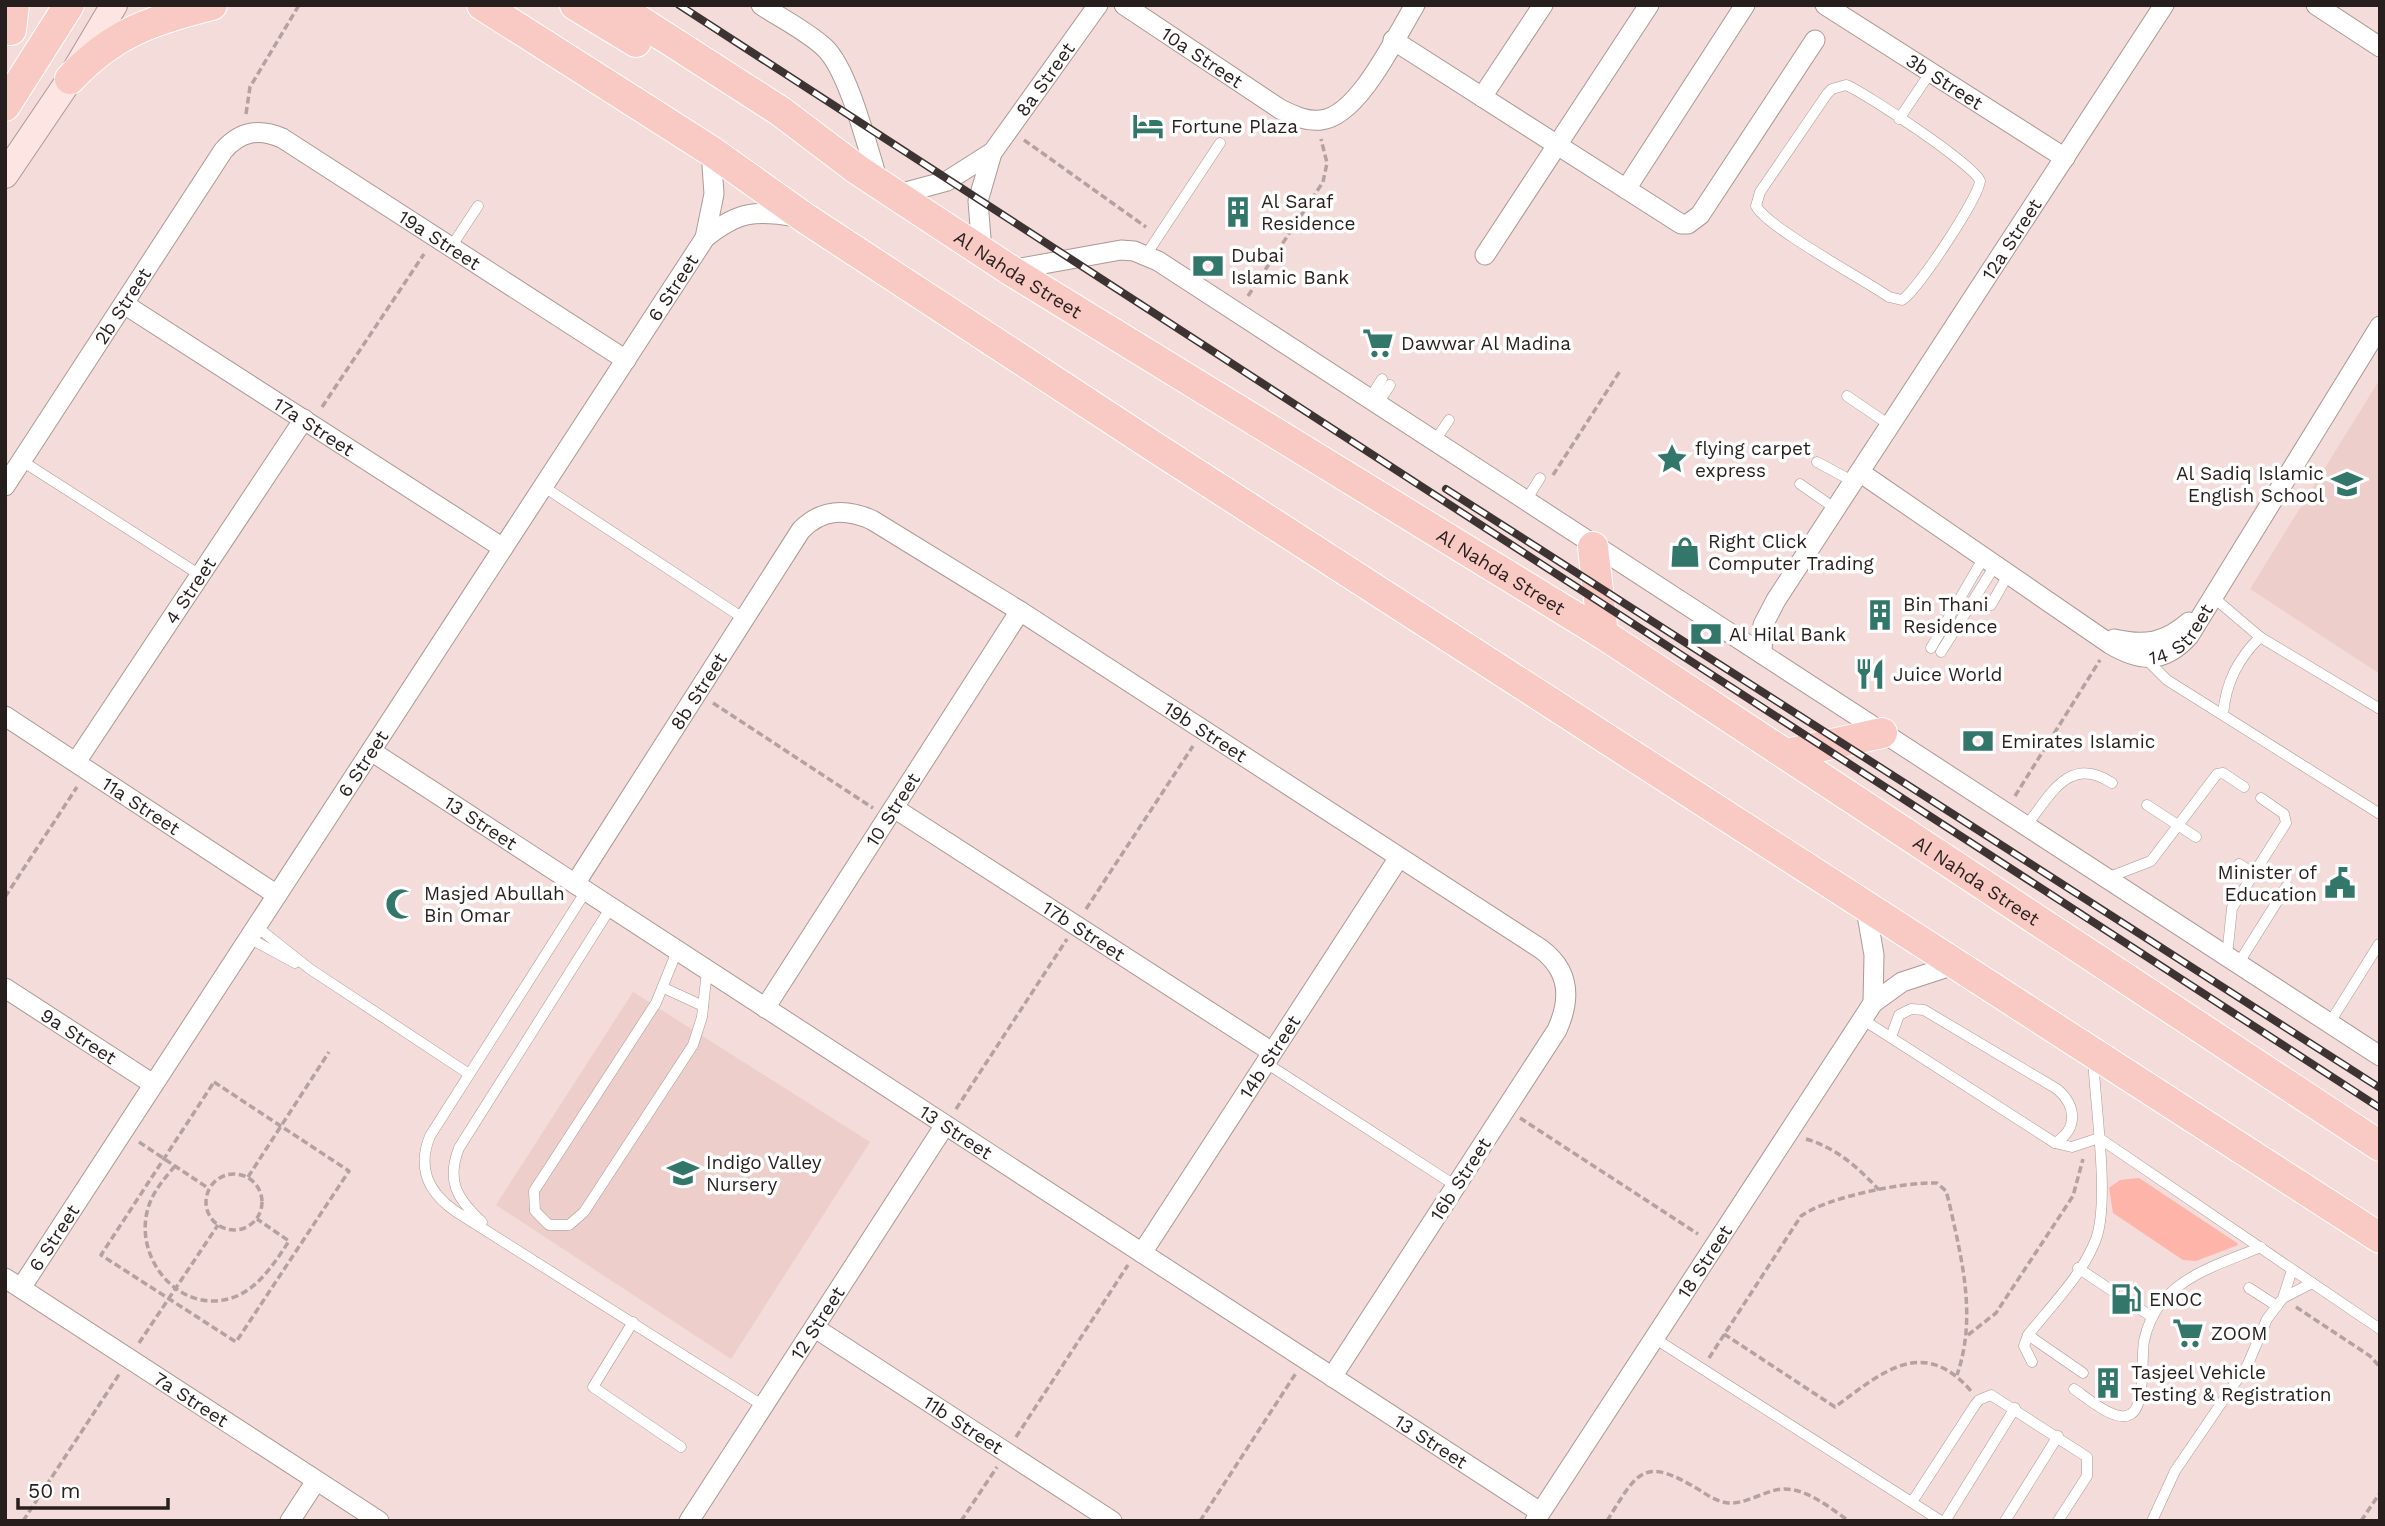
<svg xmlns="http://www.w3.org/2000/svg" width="2385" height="1526" viewBox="0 0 2385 1526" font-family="'Work Sans',sans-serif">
  <rect width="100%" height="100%" fill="#f3dcd9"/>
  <g fill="#edceca">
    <polygon points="2380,379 2380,674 2250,589"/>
    <polygon points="633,992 870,1142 731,1359 496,1205"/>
  </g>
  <polygon fill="#ffb4aa" points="2139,1178 2237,1243 2238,1245 2196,1261 2183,1260 2113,1213 2109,1188 2120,1180"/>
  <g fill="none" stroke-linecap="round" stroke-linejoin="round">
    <defs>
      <g id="service">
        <path d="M1846 85C1864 92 1976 166 1980 181 1979 197 1917 291 1902 300L1889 297C1863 279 1768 228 1756 206L1760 192 1827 94 1832 89Z"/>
        <polyline points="1899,119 1930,73"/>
        <polyline points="451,247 478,206"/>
        <polyline points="1146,255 1220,143"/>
        <polyline points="1847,396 1891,426"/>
        <polyline points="1369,400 1382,379"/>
        <polyline points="1377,405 1390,385"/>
        <polyline points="1434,442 1449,420"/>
        <polyline points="22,461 200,575"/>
        <polyline points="1817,462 1854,482"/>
        <polyline points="1800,484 1836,509"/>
        <polyline points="544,487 743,618"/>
        <polyline points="1525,502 1540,478"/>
        <polyline points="2213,597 2260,637 2380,709"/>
        <polyline points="1991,605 2009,573"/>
        <polyline points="1931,648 1984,557"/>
        <polyline points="1941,652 1996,564"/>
        <polyline points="2146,659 2167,680 2380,814"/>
        <path d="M2223 714C2226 682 2238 659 2260 637"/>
        <polyline points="2147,805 2196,837"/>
        <path d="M2026 826C2050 796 2069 754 2112 783"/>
        <polyline points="2239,864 2254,874"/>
        <polyline points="2107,878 2151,861 2217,774 2223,773 2244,787"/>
        <path d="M586 891 430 1136C417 1168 428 1192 455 1211L762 1405"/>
        <polyline points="257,927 310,969 469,1074"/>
        <polyline points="249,938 295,963"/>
        <polyline points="677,951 656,1003 534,1191 535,1211 549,1225 569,1225 584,1212 693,1045 702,1017 707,970"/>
        <polyline points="2227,956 2232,908 2286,823 2284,814 2261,798"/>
        <polyline points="2238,964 2287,886"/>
        <polyline points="664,988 703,1006"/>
        <polyline points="1862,1019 2055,1143 2072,1147 2099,1138 2380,1329"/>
        <polyline points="2329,1024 2379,944"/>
        <path d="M1891 1037 1899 1015 1911 1009 1924 1010 2057 1089C2077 1106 2078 1129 2055 1143"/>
        <polyline points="1266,1063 1456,1186"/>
        <path d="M482 1222C457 1199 446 1181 459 1148L611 907"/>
        <polyline points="2078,1268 2114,1292"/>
        <polyline points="2249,1288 2277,1306"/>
        <polyline points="2283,1298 2292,1270"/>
        <polyline points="2137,1307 2152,1317"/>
        <polyline points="633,1322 593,1387 681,1447"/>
        <polyline points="2028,1335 2083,1373"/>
        <polyline points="1654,1338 1941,1521"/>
        <path d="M2032 1362 2024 1346 2028 1335C2051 1306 2083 1274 2096 1239 2110 1201 2095 1102 2093 1058"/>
        <path d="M2074 1389C2086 1397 2116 1424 2131 1414 2146 1405 2141 1357 2144 1341 2147 1327 2153 1313 2162 1302 2185 1273 2228 1261 2261 1247"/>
        <polyline points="1912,1502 1975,1405 1979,1400 1991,1395 2087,1457 2087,1476 2058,1521"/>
        <polyline points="1945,1521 2015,1408"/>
        <polyline points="2005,1521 2058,1436"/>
        <polyline points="2152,1521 2175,1471 2248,1364 2267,1319 2283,1298 2312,1283"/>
      </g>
      <g id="minor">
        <path d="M761 5C782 19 807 31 825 48 849 71 868 150 879 184"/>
        <path id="s1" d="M1124 5 1280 109C1293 115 1306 122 1321 120 1359 116 1396 36 1415 5"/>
        <path id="s2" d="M1825 5 2065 158"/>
        <polyline points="2316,5 2380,47"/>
        <polyline points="1393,40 1681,224 1688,224 1700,215 1815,40"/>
        <polyline points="1482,97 1543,5"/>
        <polyline points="1626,189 1745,5"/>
        <polyline points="895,195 947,181 991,153"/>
        <polyline points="705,238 714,194 711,151"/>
        <path id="s3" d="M982 251 978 201 992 153 1098 5"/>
        <polyline points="1485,255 1649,5"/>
        <polyline points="1010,270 1121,250 1134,251 1158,261 2380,1056"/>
        <path id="s4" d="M124 304 503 548"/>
        <path id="s5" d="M1861 473 2110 644C2140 662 2164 664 2189 636L2380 326"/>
        <path id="s6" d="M5 486 223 151C240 131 259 128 282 138L626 360"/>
        <path d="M2114 639C2145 646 2165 643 2189 622"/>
        <path id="s7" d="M1762 654 1763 625 1776 600 2164 5"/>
        <path id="s8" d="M5 716 277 895"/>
        <path id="s9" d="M371 751 1540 1512"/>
        <path id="s10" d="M76 762 304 419"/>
        <path id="s11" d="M894 808 1272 1052"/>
        <path id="s12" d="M575 884 801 530C822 509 845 508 872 520L1020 611 1541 949C1570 971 1571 999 1557 1030L1332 1377"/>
        <polyline points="1866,909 1874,955 1873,1003"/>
        <path id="s13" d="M5 988 153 1084"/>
        <path id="s14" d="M765 1008 1020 611"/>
        <path id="s15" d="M1142 1253 1398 859"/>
        <path id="s16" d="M5 1278 379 1521"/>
        <path id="s17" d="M21 1288 705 238C738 211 756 210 797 217"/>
        <path id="s18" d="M815 1328 1112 1521"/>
        <polyline points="290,1521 316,1481"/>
        <path id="s19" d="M689 1521 945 1125"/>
        <path id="s20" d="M1535 1521 1873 1003 1902 982 1954 965"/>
      </g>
      <polyline id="secondary" points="5,175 70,79 114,5"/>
      <g id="primary">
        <polyline points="482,5 711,151 805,218 1153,446 2380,1238"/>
        <polyline points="575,5 636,42"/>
        <path id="s21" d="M615 5 780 111 858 170 1010 270 1603 634 2380 1146"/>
        <polyline points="11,30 14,5"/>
        <path d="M70 79C113 33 152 20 212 5"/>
        <polyline points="5,106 69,5"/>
        <polyline points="1593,547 1603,634"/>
        <polyline points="1787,754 1882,733"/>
      </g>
    </defs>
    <use href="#service" stroke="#ad9895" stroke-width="11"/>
    <use href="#minor" stroke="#ad9895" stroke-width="21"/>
    <use href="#secondary" stroke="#ad9895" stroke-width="28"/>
    <use href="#primary" stroke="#fff" stroke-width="32"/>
    <g stroke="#b5a2a0" stroke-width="3.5" stroke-dasharray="7 3.5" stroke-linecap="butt">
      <polyline points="246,114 250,87 299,5"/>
      <polyline points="1024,140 1146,227"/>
      <polyline points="1248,296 1323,182 1327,163 1321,139"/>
      <polyline points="322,407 424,254"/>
      <polyline points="1553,475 1620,371"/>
      <polyline points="713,703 873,808"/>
      <polyline points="2015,796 2100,660"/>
      <polyline points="5,897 77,787"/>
      <polyline points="1086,909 1193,746"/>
      <polygon points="214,1082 349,1171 236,1342 101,1255"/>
      <polyline points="956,1109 1067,939"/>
      <polyline points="1520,1118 1698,1234"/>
      <path d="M1806 1139C1836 1148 1858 1167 1879 1190"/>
      <polyline points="139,1142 208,1188"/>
      <path d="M175 1166C163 1180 151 1194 147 1212 135 1263 184 1318 237 1296 260 1286 276 1261 289 1241L257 1219"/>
      <circle cx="234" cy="1202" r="28"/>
      <polyline points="248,1177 329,1052"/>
      <polyline points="2296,1307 2370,1356 2380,1367"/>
      <path d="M1724 1334 1835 1407C1881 1373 1923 1335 1971 1391"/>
      <polyline points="1968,1335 1996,1313 2073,1196 2083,1159"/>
      <polyline points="139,1343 218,1225"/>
      <path d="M1709 1358 1801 1216C1828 1197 1902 1182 1937 1183L1946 1191 1949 1202C1962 1260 1977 1317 1957 1375"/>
      <polyline points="1016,1437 1128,1265"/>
      <polyline points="23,1521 120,1373"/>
      <polyline points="961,1521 997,1467"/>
      <polyline points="1200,1521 1296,1373"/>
      <path d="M1607 1521C1639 1469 1644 1456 1701 1491 1710 1497 1720 1503 1731 1503 1744 1503 1759 1495 1772 1491 1800 1482 1827 1506 1849 1521"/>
      <polyline points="2361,1521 2380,1493"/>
    </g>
    <use href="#service" stroke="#fff" stroke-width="10"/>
    <use href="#minor" stroke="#fff" stroke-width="19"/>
    <use href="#secondary" stroke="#fce5e2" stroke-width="26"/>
    <use href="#primary" stroke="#f9cac4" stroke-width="30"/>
    <defs>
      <g id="rail">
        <polyline points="679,5 2380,1108"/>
        <polyline points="1446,489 2380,1088"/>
      </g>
    </defs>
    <use href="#rail" stroke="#3d3332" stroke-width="8"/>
    <use href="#rail" stroke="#fff" stroke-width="5" stroke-dasharray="16" stroke-linecap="butt"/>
  </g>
  <defs>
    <symbol id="hotel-bare" viewBox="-9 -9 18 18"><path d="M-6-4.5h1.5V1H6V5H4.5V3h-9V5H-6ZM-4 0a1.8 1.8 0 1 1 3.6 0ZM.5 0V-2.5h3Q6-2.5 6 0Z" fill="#33776b" stroke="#fff" stroke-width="2.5" paint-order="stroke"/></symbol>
    <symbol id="building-bare" viewBox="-9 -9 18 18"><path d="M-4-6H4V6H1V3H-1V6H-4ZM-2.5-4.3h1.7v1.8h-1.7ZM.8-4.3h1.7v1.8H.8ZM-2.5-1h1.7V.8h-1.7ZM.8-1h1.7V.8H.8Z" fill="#33776b" stroke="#fff" stroke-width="2.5" paint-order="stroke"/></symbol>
    <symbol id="bank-bare" viewBox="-9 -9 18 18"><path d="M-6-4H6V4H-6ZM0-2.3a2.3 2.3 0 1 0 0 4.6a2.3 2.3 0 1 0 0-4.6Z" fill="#33776b" stroke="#fff" stroke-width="2.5" paint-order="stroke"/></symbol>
    <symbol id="supermarket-bare" viewBox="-9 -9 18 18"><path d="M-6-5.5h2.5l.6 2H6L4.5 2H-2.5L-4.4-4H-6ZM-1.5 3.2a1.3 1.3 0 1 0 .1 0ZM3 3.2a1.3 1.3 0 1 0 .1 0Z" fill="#33776b" stroke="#fff" stroke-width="2.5" paint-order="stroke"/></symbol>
    <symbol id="sight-bare" viewBox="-9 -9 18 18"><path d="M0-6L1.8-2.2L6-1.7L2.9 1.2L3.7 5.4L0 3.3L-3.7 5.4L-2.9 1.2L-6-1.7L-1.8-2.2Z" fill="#33776b" stroke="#fff" stroke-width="2.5" paint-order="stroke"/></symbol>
    <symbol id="school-bare" viewBox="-9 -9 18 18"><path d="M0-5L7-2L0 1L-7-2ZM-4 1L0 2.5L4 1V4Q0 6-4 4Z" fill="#33776b" stroke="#fff" stroke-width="2.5" paint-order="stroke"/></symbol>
    <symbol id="shop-bare" viewBox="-9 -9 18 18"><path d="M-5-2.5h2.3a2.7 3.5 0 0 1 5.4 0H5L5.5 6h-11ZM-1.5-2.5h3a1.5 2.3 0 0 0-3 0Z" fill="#33776b" stroke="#fff" stroke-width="2.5" paint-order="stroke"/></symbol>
    <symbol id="restaurant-bare" viewBox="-9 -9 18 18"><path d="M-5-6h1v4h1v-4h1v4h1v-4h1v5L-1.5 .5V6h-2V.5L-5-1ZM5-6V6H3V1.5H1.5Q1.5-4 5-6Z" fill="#33776b" stroke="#fff" stroke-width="2.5" paint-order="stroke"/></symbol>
    <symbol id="civic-bare" viewBox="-9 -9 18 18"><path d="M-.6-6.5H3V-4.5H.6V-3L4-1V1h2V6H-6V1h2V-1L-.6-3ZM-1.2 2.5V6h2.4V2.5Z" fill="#33776b" stroke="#fff" stroke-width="2.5" paint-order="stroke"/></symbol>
    <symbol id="mosque-bare" viewBox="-9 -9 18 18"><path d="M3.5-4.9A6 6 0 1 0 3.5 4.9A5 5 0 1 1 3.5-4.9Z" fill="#33776b" stroke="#fff" stroke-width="2.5" paint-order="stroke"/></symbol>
    <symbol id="fuel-bare" viewBox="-9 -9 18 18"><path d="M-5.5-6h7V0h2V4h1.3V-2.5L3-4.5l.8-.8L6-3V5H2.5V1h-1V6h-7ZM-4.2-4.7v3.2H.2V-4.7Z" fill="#33776b" stroke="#fff" stroke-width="2.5" paint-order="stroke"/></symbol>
  </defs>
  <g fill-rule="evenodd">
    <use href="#hotel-bare" x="1126" y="104" width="44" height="44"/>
    <use href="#building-bare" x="1216" y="190" width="44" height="44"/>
    <use href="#bank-bare" x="1186" y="244" width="44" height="44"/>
    <use href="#supermarket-bare" x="1356" y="321" width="44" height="44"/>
    <use href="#sight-bare" x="1650" y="437" width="44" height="44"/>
    <use href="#school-bare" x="2325" y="462" width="44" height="44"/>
    <use href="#shop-bare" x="1663" y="530" width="44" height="44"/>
    <use href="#building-bare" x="1858" y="593" width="44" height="44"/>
    <use href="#bank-bare" x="1684" y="612" width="44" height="44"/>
    <use href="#restaurant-bare" x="1848" y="652" width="44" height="44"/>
    <use href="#bank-bare" x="1956" y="719" width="44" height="44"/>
    <use href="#civic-bare" x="2318" y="861" width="44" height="44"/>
    <use href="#mosque-bare" x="379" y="882" width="44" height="44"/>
    <use href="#school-bare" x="661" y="1151" width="44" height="44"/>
    <use href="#fuel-bare" x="2104" y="1277" width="44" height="44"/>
    <use href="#supermarket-bare" x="2166" y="1311" width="44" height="44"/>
    <use href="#building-bare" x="2086" y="1361" width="44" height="44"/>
  </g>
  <g text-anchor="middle" stroke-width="7" stroke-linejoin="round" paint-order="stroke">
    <g font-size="19" fill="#271f1e" stroke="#fff">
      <text dy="7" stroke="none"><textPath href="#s1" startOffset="94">10a Street</textPath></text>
      <text dy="7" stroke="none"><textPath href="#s3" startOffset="191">8a Street</textPath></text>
      <text dy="7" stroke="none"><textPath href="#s2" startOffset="142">3b Street</textPath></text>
      <text dy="7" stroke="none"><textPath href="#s6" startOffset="653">19a Street</textPath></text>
      <text dy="7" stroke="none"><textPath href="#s7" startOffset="488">12a Street</textPath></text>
      <text dy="7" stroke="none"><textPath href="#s21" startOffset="485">Al Nahda Street</textPath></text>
      <text dy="7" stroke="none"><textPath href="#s17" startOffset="1194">6 Street</textPath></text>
      <text dy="7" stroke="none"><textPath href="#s6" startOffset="215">2b Street</textPath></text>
      <text dy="7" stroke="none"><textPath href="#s4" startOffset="226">17a Street</textPath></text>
      <text dy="7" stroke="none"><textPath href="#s21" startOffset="1052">Al Nahda Street</textPath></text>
      <text dy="7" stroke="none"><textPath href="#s10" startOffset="206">4 Street</textPath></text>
      <text dy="7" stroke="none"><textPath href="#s5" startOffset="385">14 Street</textPath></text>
      <text dy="7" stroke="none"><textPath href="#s12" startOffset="229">8b Street</textPath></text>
      <text dy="7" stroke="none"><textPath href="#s12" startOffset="892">19b Street</textPath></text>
      <text dy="7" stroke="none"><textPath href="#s17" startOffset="626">6 Street</textPath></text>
      <text dy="7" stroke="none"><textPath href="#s8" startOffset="163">11a Street</textPath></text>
      <text dy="7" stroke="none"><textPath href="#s14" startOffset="236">10 Street</textPath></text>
      <text dy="7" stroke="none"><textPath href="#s9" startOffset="131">13 Street</textPath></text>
      <text dy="7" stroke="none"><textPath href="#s21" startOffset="1619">Al Nahda Street</textPath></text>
      <text dy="7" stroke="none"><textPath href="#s11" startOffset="226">17b Street</textPath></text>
      <text dy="7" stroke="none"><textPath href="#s13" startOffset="88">9a Street</textPath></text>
      <text dy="7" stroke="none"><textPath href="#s15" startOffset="234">14b Street</textPath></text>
      <text dy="7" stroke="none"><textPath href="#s9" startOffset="698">13 Street</textPath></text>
      <text transform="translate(1460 1179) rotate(-57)" y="7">16b Street</text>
      <text dy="7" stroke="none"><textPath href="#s17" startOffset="60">6 Street</textPath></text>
      <text dy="7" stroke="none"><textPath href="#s20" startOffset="310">18 Street</textPath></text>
      <text dy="7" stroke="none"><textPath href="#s19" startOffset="236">12 Street</textPath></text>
      <text dy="7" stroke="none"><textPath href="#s16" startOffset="222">7a Street</textPath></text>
      <text dy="7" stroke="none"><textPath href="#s18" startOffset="177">11b Street</textPath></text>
      <text dy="7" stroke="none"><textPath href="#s9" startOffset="1265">13 Street</textPath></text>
    </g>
    <g font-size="19" fill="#271f1e" stroke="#fff" text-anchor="start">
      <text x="1171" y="133">Fortune Plaza</text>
      <text x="1261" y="208">Al Saraf<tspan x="1261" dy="22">Residence</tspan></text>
      <text x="1231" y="262">Dubai<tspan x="1231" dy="22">Islamic Bank</tspan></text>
      <text x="1401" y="350">Dawwar Al Madina</text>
      <text x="1695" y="455">flying carpet<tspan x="1695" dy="22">express</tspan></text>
      <text x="2324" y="480" text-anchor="end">Al Sadiq Islamic<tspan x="2324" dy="22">English School</tspan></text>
      <text x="1708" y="548">Right Click<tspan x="1708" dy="22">Computer Trading</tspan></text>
      <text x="1903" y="611">Bin Thani<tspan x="1903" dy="22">Residence</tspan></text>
      <text x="1729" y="641">Al Hilal Bank</text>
      <text x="1893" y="681">Juice World</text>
      <text x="2001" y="748">Emirates Islamic</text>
      <text x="2317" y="879" text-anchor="end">Minister of<tspan x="2317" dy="22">Education</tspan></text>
      <text x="424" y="900">Masjed Abullah<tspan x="424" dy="22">Bin Omar</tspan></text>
      <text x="706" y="1169">Indigo Valley<tspan x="706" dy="22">Nursery</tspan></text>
      <text x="2149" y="1306">ENOC</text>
      <text x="2211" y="1340">ZOOM</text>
      <text x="2131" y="1379">Tasjeel Vehicle<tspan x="2131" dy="22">Testing &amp; Registration</tspan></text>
    </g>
  </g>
  <rect width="2385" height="1526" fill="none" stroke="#271f1e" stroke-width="14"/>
  <path d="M18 1498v10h150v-10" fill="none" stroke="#271f1e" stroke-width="3.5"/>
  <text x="28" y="1498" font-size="21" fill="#271f1e" stroke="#ffffff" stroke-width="5" paint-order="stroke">50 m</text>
</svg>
